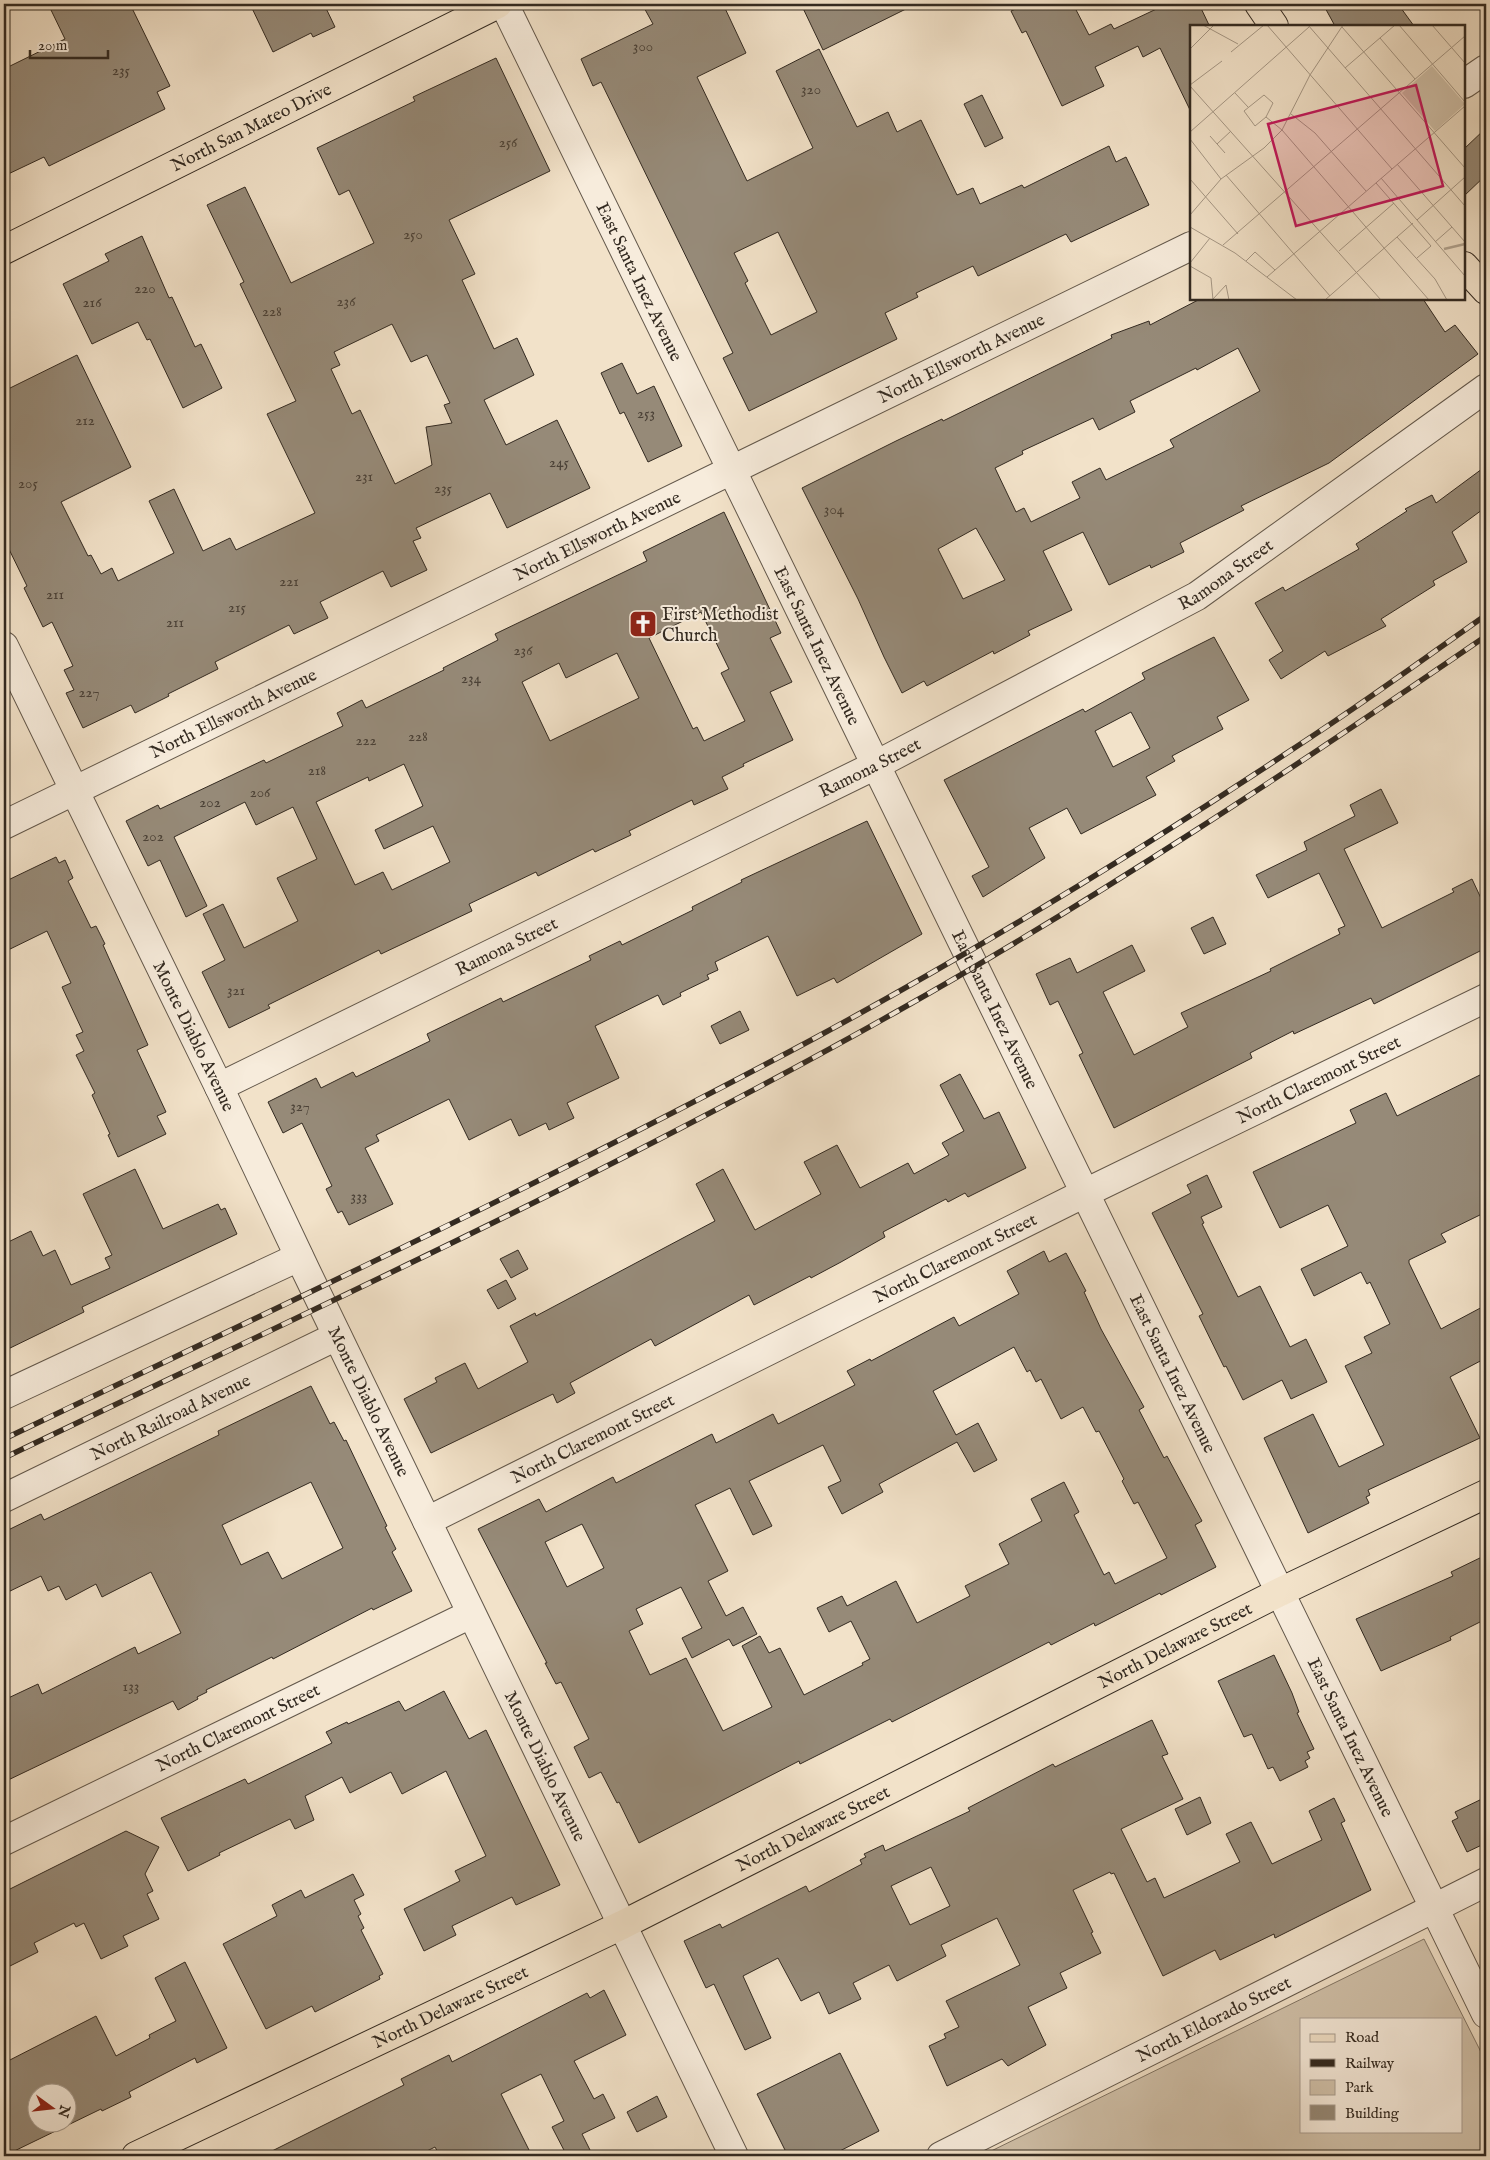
<svg xmlns="http://www.w3.org/2000/svg" width="1490" height="2160" viewBox="0 0 1490 2160" font-family="'IM FELL English',serif">
  <rect width="100%" height="100%" fill="#f2e2c9"/>
  <filter id="stains"><feTurbulence type="fractalNoise" baseFrequency=".004" numOctaves="4"/><feColorMatrix values="0 0 0 0 .2 0 0 0 0 .09 0 0 0 0 .02 0 0 0 .5 -.17"/></filter>
  <radialGradient id="worn" r=".72"><stop offset=".6" stop-color="#630" stop-opacity="0"/><stop offset="1" stop-color="#630" stop-opacity=".3"/></radialGradient>
  <path fill="#d2c3ac" stroke="#827666" fill-rule="evenodd" d="M1424 1939 1486 2062V2156H981ZM1301 2019H1461V2131H1301Z"/>
  <g fill="#968a78" stroke="#332a21" fill-rule="evenodd">
    <polygon points="65,4 130,4 170,86 157,92 165,109 49,166 44,157 4,176 4,69 65,39 51,10"/>
    <polygon points="250,4 324,4 335,27 313,37 311,33 273,52"/>
    <path d="M642 4H723L746 53 697 77 747 181 813 148 776 71 819 49 857 127 888 112 897 132 921 120 957 195 973 188 980 204 1022 185 1024 188 1109 146 1116 162 1126 157 1149 205 1071 242 1066 234 978 276 973 266 916 293 918 297 885 313 897 339 749 411 723 358 733 353 601 82 593 86 581 59 653 24ZM778 232 817 312 771 335 745 283 748 281 734 253Z"/>
    <polygon points="801,4 916,4 823,50"/>
    <polygon points="1027,4 1073,4 1089,35 1111,24 1114,29 1167,4 1199,4 1209,25 1191,26 1191,112 1160,48 1143,57 1138,46 1095,67 1104,86 1062,106 1026,31 1022,33 1011,11"/>
    <polygon points="1323,4 1398,4 1414,26 1335,26"/>
    <path d="M496 58 550 171 449 220 475 274 462 280 494 349 517 338 534 375 484 400 506 445 557 420 590 488 507 528 490 493 416 528 421 538 413 541 427 570 391 587 383 571 320 602 328 618 294 634 289 625 215 662 218 669 168 694 169 696 135 713 131 705 83 728 66 693 74 690 64 670 73 666 52 622 43 627 24 588 27 586 4 539V391L77 355 131 467 61 502 88 556 91 555 101 574 112 568 118 581 174 553 149 501 174 489 203 551 230 538 236 550 315 513 267 414 296 401 240 284 244 282 207 205 245 187 291 283 374 243 349 190 339 195 317 148 415 101 413 97ZM392 324 411 362 427 355 450 403 444 405 452 423 426 427 432 465 395 484 360 410 352 414 331 369 340 365 334 352Z"/>
    <polygon points="982,95 1003,138 985,147 964,104"/>
    <polygon points="1486,128 1486,175 1464,196 1464,149"/>
    <polygon points="142,236 169,298 172,297 195,347 201,344 222,388 183,408 150,339 147,340 138,322 92,344 63,284 109,261 105,254"/>
    <path d="M1200 299H1423L1445 332 1455 325 1478 354 1329 463 1241 506 1244 510 1180 543 1184 552 1151 568 1150 565 1109 585 1083 532 1043 551 1072 610 1028 631 1030 635 994 654 993 651 927 686 924 681 902 693 884 657 858 599 802 488 896 441 942 419 943 421 1112 338 1111 335 1149 321 1150 325ZM1238 348 1260 391 1170 440 1174 447 1106 480 1100 468 1072 482 1080 498 1031 522 1024 508 1016 512 995 468 1023 454 1022 451 1093 418 1099 430 1135 412 1130 401 1196 368 1197 370ZM976 528 1005 580 963 599 938 549Z"/>
    <polygon points="622,363 637,394 654,386 682,446 648,462 624,412 620,414 601,373"/>
    <polygon points="1486,466 1486,507 1452,532 1467,562 1433,581 1435,585 1381,619 1386,626 1328,656 1325,651 1281,679 1269,660 1283,651 1255,603 1283,587 1285,591 1359,549 1356,544 1407,511 1405,509 1432,495 1436,503"/>
    <path d="M724 512 781 633 770 638 792 682 770 692 793 740 743 764 744 766 722 777 728 789 694 805 692 800 629 831 631 835 595 852 593 849 538 876 536 872 469 904 472 911 381 954 379 950 268 1005 270 1008 229 1028 202 972 225 960 203 914 223 904 244 948 298 921 277 878 317 859 293 807 256 825 245 802 174 837 207 906 186 917 160 860 148 866 126 821 158 805 160 809 264 760 266 763 343 726 337 713 362 700 366 708 444 670 443 668 498 640 495 634 647 561 643 552ZM701 612 729 669 721 673 745 721 704 741 697 727 693 729 649 638ZM617 653 639 698 550 741 522 682 559 663 566 678ZM404 764 423 806 375 830 384 849 433 826 450 862 392 890 383 872 355 885 316 802 368 777 369 781Z"/>
    <path d="M1214 637 1249 700 1217 717 1223 729 1172 756 1175 761 1146 777 1156 795 1081 834 1067 808 1029 828 1045 858 983 897 972 876 989 867 944 780 1083 709 1085 712 1145 679 1142 673ZM1131 712 1150 748 1113 767 1095 731Z"/>
    <polygon points="1381,789 1398,823 1344,849 1382,928 1454,892 1452,889 1472,879 1486,909 1486,948 1374,1004 1371,998 1294,1034 1293,1031 1250,1053 1252,1058 1114,1128 1079,1055 1083,1053 1058,1001 1050,1005 1036,974 1070,958 1077,973 1132,945 1145,971 1103,992 1134,1055 1188,1027 1181,1013 1271,971 1270,969 1340,934 1338,929 1345,926 1319,873 1268,898 1256,875 1307,850 1304,842 1355,816 1350,805"/>
    <polygon points="867,821 922,934 837,983 834,978 797,996 768,936 715,962 718,970 707,975 709,979 680,993 681,996 663,1005 658,995 595,1026 619,1078 567,1103 574,1118 549,1130 546,1123 519,1136 511,1119 469,1140 449,1099 376,1135 379,1141 365,1148 393,1204 349,1225 342,1211 338,1213 326,1189 332,1186 302,1123 283,1133 268,1102 316,1078 321,1088 353,1072 356,1077 430,1041 427,1034 501,998 503,1002 591,960 589,956 620,941 622,945 693,910 692,907 742,882 741,880"/>
    <polygon points="56,857 59,863 65,860 73,878 68,881 91,928 96,926 105,944 103,945 148,1045 137,1050 166,1112 157,1116 166,1134 118,1157 108,1135 110,1134 92,1095 95,1093 76,1055 84,1051 76,1035 83,1032 62,987 71,983 47,931 4,952 4,882"/>
    <polygon points="1213,917 1226,944 1204,954 1191,928"/>
    <polygon points="740,1011 749,1030 720,1044 711,1026"/>
    <polygon points="1486,1072 1486,1212 1441,1234 1446,1242 1409,1260 1409,1263 1441,1329 1486,1305 1486,1358 1450,1377 1480,1438 1368,1490 1370,1495 1366,1497 1369,1503 1308,1533 1264,1438 1313,1414 1339,1467 1384,1445 1345,1366 1372,1353 1364,1337 1390,1324 1370,1282 1367,1284 1361,1272 1314,1296 1301,1269 1348,1246 1328,1205 1280,1228 1253,1172 1356,1123 1350,1110 1386,1093 1397,1116"/>
    <polygon points="960,1074 984,1119 999,1112 1026,1168 968,1197 965,1193 948,1202 946,1199 883,1232 885,1237 841,1262 811,1278 810,1276 754,1305 749,1295 655,1346 651,1339 570,1383 575,1393 557,1403 553,1394 431,1453 404,1399 437,1382 435,1378 465,1363 478,1389 528,1362 510,1326 535,1313 536,1316 715,1221 696,1184 723,1169 755,1230 821,1194 804,1162 837,1145 860,1188 908,1163 914,1174 949,1155 942,1143 964,1131 940,1085"/>
    <polygon points="135,1169 163,1229 218,1204 221,1210 225,1208 237,1234 82,1307 84,1312 4,1351 4,1244 31,1231 43,1256 55,1250 71,1285 110,1268 105,1258 112,1255 83,1194"/>
    <polygon points="1207,1175 1222,1207 1201,1217 1204,1223 1202,1224 1238,1297 1260,1286 1290,1347 1306,1339 1327,1382 1291,1399 1282,1380 1243,1400 1226,1366 1224,1367 1199,1316 1203,1314 1152,1213 1191,1193 1187,1185"/>
    <polygon points="518,1250 528,1269 511,1278 500,1259"/>
    <path d="M1044 1251 1049 1262 1066 1253 1086 1291 1084 1292 1101 1329 1144 1407 1139 1410 1164 1458 1167 1456 1202 1521 1195 1525 1216 1567 1161 1595 1160 1593 1095 1626 1094 1623 1051 1645 1049 1642 892 1722 890 1719 800 1764 799 1761 639 1843 619 1802 617 1803 601 1772 589 1778 574 1747 589 1739 561 1682 556 1684 545 1663H547L478 1529 539 1499 546 1512 613 1477 616 1483 712 1434 716 1443 773 1414 778 1424 855 1385 847 1371 870 1359 871 1361 954 1317 959 1326 1019 1294 1007 1271ZM1014 1347 1027 1372 1030 1370 1036 1382 1041 1379 1061 1419 1083 1407 1096 1432 1099 1431 1124 1479 1122 1481 1134 1504 1138 1502 1167 1558 1115 1584 1109 1572 1104 1575 1074 1515 1079 1512 1064 1482 1031 1499 1042 1521 999 1544 1009 1564 965 1586 970 1596 917 1623 896 1581 847 1606 842 1596 817 1608 829 1632 851 1621 870 1659 862 1663 863 1665 804 1695 780 1648 769 1653 760 1636 742 1646 772 1707 723 1731 686 1658 650 1675 629 1631 643 1624 636 1609 681 1587 702 1628 682 1638 692 1658 729 1639 733 1646 757 1634 743 1607 726 1616 708 1581 728 1571 695 1505 730 1488 753 1535 772 1526 749 1481 823 1445 841 1481 828 1487 842 1514 883 1492 879 1484 957 1442 974 1472 997 1460 978 1423 956 1435 933 1391ZM582 1524 604 1568 567 1587 545 1542Z"/>
    <polygon points="506,1280 516,1299 498,1309 487,1290"/>
    <path d="M311 1386 330 1424 334 1422 344 1441 346 1440 387 1526 385 1527 396 1549 392 1552 412 1591 373 1610 372 1608 273 1659 272 1657 206 1690 207 1692 197 1697 198 1699 178 1710 173 1701 4 1782V1700L38 1684 42 1694 135 1647 138 1654 181 1633 151 1572 102 1597 96 1584 66 1600 59 1586 48 1591 41 1576 4 1594V1532L41 1514 44 1520 219 1435 218 1431ZM311 1482 343 1548 282 1579 268 1552 241 1565 222 1525Z"/>
    <polygon points="1486,1555 1486,1619 1450,1637 1451,1640 1381,1671 1356,1619 1453,1576 1451,1572"/>
    <polygon points="1274,1655 1292,1693 1299,1712 1297,1713 1314,1749 1307,1752 1310,1758 1305,1761 1308,1767 1280,1781 1273,1767 1268,1769 1252,1734 1244,1737 1218,1681"/>
    <polygon points="444,1691 469,1739 486,1730 560,1885 516,1905 512,1897 452,1926 456,1935 424,1951 404,1909 460,1881 455,1871 486,1856 446,1771 402,1794 391,1772 350,1793 342,1777 305,1796 314,1820 295,1829 290,1819 219,1853 220,1855 188,1871 161,1818 245,1779 248,1784 332,1743 326,1732 347,1722 348,1724 399,1701 405,1711"/>
    <path d="M1152 1720 1168 1754 1162 1756 1183 1799 1121 1829 1147 1882 1155 1878 1164 1898 1240 1862 1226 1834 1251 1822 1272 1864 1322 1840 1309 1811 1334 1798 1345 1821 1341 1823 1346 1834 1371 1890 1275 1938 1274 1934 1220 1960 1215 1950 1163 1976 1114 1873 1111 1874 1110 1872 1073 1890 1093 1932 1091 1933 1101 1953 1060 1973 1067 1988 1028 2007 1046 2045 1008 2066 1002 2059 947 2086 929 2046 946 2038 944 2034 959 2027 946 2001 1020 1965 997 1918 941 1945 946 1956 897 1981 889 1965 853 1983 861 1999 829 2014 819 1992 801 2001 778 1958 743 1976 771 2038 745 2050 714 1984 706 1988 684 1941 720 1924 722 1928 806 1886 809 1892 862 1864 860 1860 866 1857 864 1854 883 1845 885 1851 970 1811 968 1808 1053 1764 1055 1767ZM931 1867 950 1906 910 1925 891 1886Z"/>
    <polygon points="1200,1797 1211,1823 1187,1835 1175,1809"/>
    <polygon points="1486,1797 1486,1843 1467,1852 1452,1821 1458,1818 1455,1812"/>
    <polygon points="126,1831 159,1847 145,1874 153,1891 147,1894 159,1919 123,1936 128,1946 101,1959 84,1923 76,1927 74,1923 34,1943 38,1952 4,1969 4,1892"/>
    <polygon points="353,1874 364,1895 354,1900 361,1914 358,1916 364,1928 361,1930 383,1974 379,1976 380,1979 315,2012 312,2006 266,2029 223,1944 277,1916 272,1905 301,1890 305,1898"/>
    <path d="M185 1962 227 2048 197 2063 195 2058 129 2092 131 2097 102 2111 101 2109 4 2156V2063L96 2016 116 2056 150 2038 149 2035 176 2021 155 1978ZM38 2092H68V2122H38Z"/>
    <polygon points="604,1990 626,2035 574,2061 594,2099 603,2094 615,2118 582,2134 593,2156 567,2156 552,2127 564,2121 541,2074 501,2094 532,2156 440,2156 435,2147 417,2156 262,2156 404,2085 401,2079 449,2055 452,2062 587,1993 590,1998"/>
    <polygon points="840,2053 879,2131 830,2156 788,2156 757,2094"/>
    <polygon points="657,2096 667,2117 637,2132 627,2112"/>
  </g>
  <g fill="none" stroke-linecap="round" stroke-linejoin="round">
    <defs>
      <g id="minor">
        <path id="s1" d="M504 4 1486 2014"/>
        <polyline points="1464,84 1486,69"/>
        <path id="s2" d="M4 646 219 1087 306 1271 734 2156"/>
        <path id="s3" d="M4 825 1191 246"/>
        <path id="s4" d="M219 1087 876 765 1197 596 1486 388"/>
        <polyline points="4,1395 299,1257"/>
        <path id="s5" d="M4 1498 337 1336"/>
        <path id="s6" d="M427 1521 1085 1193 1486 998"/>
        <path id="s7" d="M4 1841 471 1614"/>
        <path id="s8" d="M941 2156 1486 1882"/>
      </g>
      <g id="major">
        <polyline points="1259,4 1274,26"/>
        <path id="s9" d="M4 250 498 4"/>
        <polyline points="1464,266 1486,290"/>
        <path id="s10" d="M136 2156 622 1925 1280 1592 1486 1494"/>
      </g>
    </defs>
    <use href="#minor" stroke="#63584b" stroke-width="30"/>
    <use href="#major" stroke="#332a21" stroke-width="30"/>
    <use href="#minor" stroke="#f7ecdc" stroke-width="28"/>
    <use href="#major" stroke="#f2e2c9" stroke-width="28"/>
    <defs>
      <g id="rail">
        <path d="M4 1439C276 1308 549 1181 815 1038 992 942 1165 835 1332 723 1384 688 1435 651 1486 615"/>
        <path d="M4 1458C303 1314 607 1175 896 1012 1100 897 1294 768 1486 636"/>
      </g>
    </defs>
    <use href="#rail" stroke="#332a21" stroke-width="5.5"/>
    <use href="#rail" stroke="#f7ecdc" stroke-width="4" stroke-dasharray="11" stroke-linecap="butt"/>
  </g>
  <defs>
    <symbol id="church-square" viewBox="-11 -11 22 22"><rect x="-9" y="-9" width="18" height="18" rx="4" fill="#8f2418" stroke="#f7ecdc"/><path d="M-1.2-6h2.4v3.5h3.3v2.4h-3.3V6h-2.4V-.1h-3.3v-2.4h3.3Z" fill="#fff"/></symbol>
  </defs>
  <g fill-rule="evenodd">
    <use href="#church-square" x="627" y="608" width="32" height="32"/>
  </g>
  <g text-anchor="middle" stroke-width="4" stroke-linejoin="round" paint-order="stroke">
    <g font-size="15" fill="#4c4237">
      <text x="643" y="51">300</text>
      <text x="121" y="75">235</text>
      <text x="811" y="94">320</text>
      <text x="508" y="147">256</text>
      <text x="413" y="239">250</text>
      <text x="145" y="293">220</text>
      <text x="346" y="306">236</text>
      <text x="92" y="307">216</text>
      <text x="272" y="316">228</text>
      <text x="646" y="418">253</text>
      <text x="85" y="425">212</text>
      <text x="559" y="467">245</text>
      <text x="364" y="481">231</text>
      <text x="28" y="488">205</text>
      <text x="443" y="493">235</text>
      <text x="834" y="514">304</text>
      <text x="289" y="586">221</text>
      <text x="55" y="599">211</text>
      <text x="237" y="612">215</text>
      <text x="175" y="627">211</text>
      <text x="523" y="655">236</text>
      <text x="471" y="683">234</text>
      <text x="89" y="697">227</text>
      <text x="418" y="741">228</text>
      <text x="366" y="745">222</text>
      <text x="317" y="775">218</text>
      <text x="260" y="797">206</text>
      <text x="210" y="807">202</text>
      <text x="153" y="841">202</text>
      <text x="236" y="995">321</text>
      <text x="300" y="1111">327</text>
      <text x="359" y="1201">333</text>
      <text x="131" y="1691">133</text>
    </g>
    <g font-size="18" fill="#332a21" stroke="#f7ecdc">
      <text dy="6" stroke="none"><textPath href="#s9" startOffset="276">North San Mateo Drive</textPath></text>
      <text dy="6" stroke="none"><textPath href="#s1" startOffset="309">East Santa Inez Avenue</textPath></text>
      <text dy="6" stroke="none"><textPath href="#s3" startOffset="1065">North Ellsworth Avenue</textPath></text>
      <text dy="6" stroke="none"><textPath href="#s3" startOffset="660">North Ellsworth Avenue</textPath></text>
      <text dy="6" stroke="none"><textPath href="#s4" startOffset="1130">Ramona Street</textPath></text>
      <text dy="6" stroke="none"><textPath href="#s1" startOffset="714">East Santa Inez Avenue</textPath></text>
      <text dy="6" stroke="none"><textPath href="#s3" startOffset="255">North Ellsworth Avenue</textPath></text>
      <text dy="6" stroke="none"><textPath href="#s4" startOffset="725">Ramona Street</textPath></text>
      <text dy="6" stroke="none"><textPath href="#s4" startOffset="320">Ramona Street</textPath></text>
      <text dy="6" stroke="none"><textPath href="#s1" startOffset="1119">East Santa Inez Avenue</textPath></text>
      <text dy="6" stroke="none"><textPath href="#s2" startOffset="434">Monte Diablo Avenue</textPath></text>
      <text dy="6" stroke="none"><textPath href="#s6" startOffset="995">North Claremont Street</textPath></text>
      <text dy="6" stroke="none"><textPath href="#s6" startOffset="590">North Claremont Street</textPath></text>
      <text dy="6" stroke="none"><textPath href="#s1" startOffset="1524">East Santa Inez Avenue</textPath></text>
      <text dy="6" stroke="none"><textPath href="#s2" startOffset="839">Monte Diablo Avenue</textPath></text>
      <text dy="6" stroke="none"><textPath href="#s5" startOffset="185">North Railroad Avenue</textPath></text>
      <text dy="6" stroke="none"><textPath href="#s6" startOffset="185">North Claremont Street</textPath></text>
      <text dy="6" stroke="none"><textPath href="#s10" startOffset="1158">North Delaware Street</textPath></text>
      <text dy="6" stroke="none"><textPath href="#s7" startOffset="260">North Claremont Street</textPath></text>
      <text dy="6" stroke="none"><textPath href="#s1" startOffset="1929">East Santa Inez Avenue</textPath></text>
      <text dy="6" stroke="none"><textPath href="#s2" startOffset="1244">Monte Diablo Avenue</textPath></text>
      <text dy="6" stroke="none"><textPath href="#s10" startOffset="752">North Delaware Street</textPath></text>
      <text dy="6" stroke="none"><textPath href="#s10" startOffset="348">North Delaware Street</textPath></text>
      <text dy="6" stroke="none"><textPath href="#s8" startOffset="305">North Eldorado Street</textPath></text>
    </g>
    <g font-size="18" fill="#332a21" stroke="#f7ecdc" text-anchor="start">
      <text x="662" y="620">First Methodist<tspan x="662" dy="21">Church</tspan></text>
    </g>
  </g>
  <g transform="translate(1190 25)">
    <rect width="275" height="275" fill="#f2e2c9"/>
    <path d="M242 41 275 79 245 106 212 68Z" fill="#d2c3ac"/>
    <path fill="none" stroke="#b1a390" stroke-width="2.5" d="M254 224 275 219"/>
    <path fill="none" stroke="#a69886" stroke-width="1" d="M13 0 48 19M77 0 202 144M118 0 275 181M209 0 275 77M242 0 275 38M152 2 275 143M190 13 225 54M0 24 24 0M41 27 74 0M155 43 205 0M0 60 32 36M0 61 191 275M45 68 58 82M74 70 83 78 76 92 65 101 54 86ZM101 89 125 108 176 166M76 92 92 105 239 275M0 107 119 2M20 111 35 128M0 114 31 154M27 119 41 106M207 139 275 217M36 150 140 271M191 153 275 251M0 154 48 209M186 158 241 221 227 233M0 190 31 154 74 123 92 105 120 50 153 0M227 195 275 152M0 202 45 228 107 275M207 212 245 254 257 275M245 217 262 202M33 220 275 11M149 226 204 178M56 236 65 227 85 245M0 238 20 213M0 241 21 253 23 275M77 252 275 81M23 274 36 260 39 275M135 275 223 198"/>
    <path fill="#c2185b" fill-opacity="0.15" stroke="#c2185b" stroke-width="2.5" d="M226 60 253 161 106 201 78 99Z"/>
    <rect width="275" height="275" fill="none" stroke="#332a21" stroke-width="2.5"/>
  </g>
  <rect width="1490" height="2160" fill="none" stroke="#f2e2c9" stroke-width="20"/>
  <rect x="5" y="5" width="1480" height="2150" fill="none" stroke="#332a21" stroke-width="2.5"/>
  <rect x="10" y="10" width="1470" height="2140" fill="none" stroke="#332a21"/>
  <rect x="1300" y="2018" width="162" height="115" fill="#f7ecdc" stroke="#a99e91"/>
  <rect x="1310" y="2034" width="25" height="8" fill="#f2e2c9" stroke="#a99e91"/>
  <text x="1345" y="2042" font-size="15" fill="#332a21">Road</text>
  <rect x="1310" y="2059" width="25" height="8" fill="#332a21" stroke="#a99e91"/>
  <text x="1345" y="2068" font-size="15" fill="#332a21">Railway</text>
  <rect x="1310" y="2080" width="25" height="15" fill="#d2c3ac" stroke="#a99e91"/>
  <text x="1345" y="2092" font-size="15" fill="#332a21">Park</text>
  <rect x="1310" y="2105" width="25" height="15" fill="#968a78" stroke="#a99e91"/>
  <text x="1345" y="2118" font-size="15" fill="#332a21">Building</text>
  <g transform="translate(52 2108) rotate(105)"><circle r="24" fill="#f7ecdc" stroke="#a99e91"/>
  <path d="M0-4L9 19L0 12L-9 19Z" fill="#8f2418"/>
  <text y="-8" font-size="14" font-weight="bold" text-anchor="middle" fill="#332a21">N</text>
  </g>
  <path d="M30 50v8h78v-8" fill="none" stroke="#332a21" stroke-width="2.5"/>
  <text x="38" y="50" font-size="15" fill="#332a21" stroke="#f7ecdc" stroke-width="4" paint-order="stroke">20 m</text>
  <rect width="100%" height="100%" filter="url(#stains)"/>
  <rect width="100%" height="100%" fill="url(#worn)"/>
</svg>
